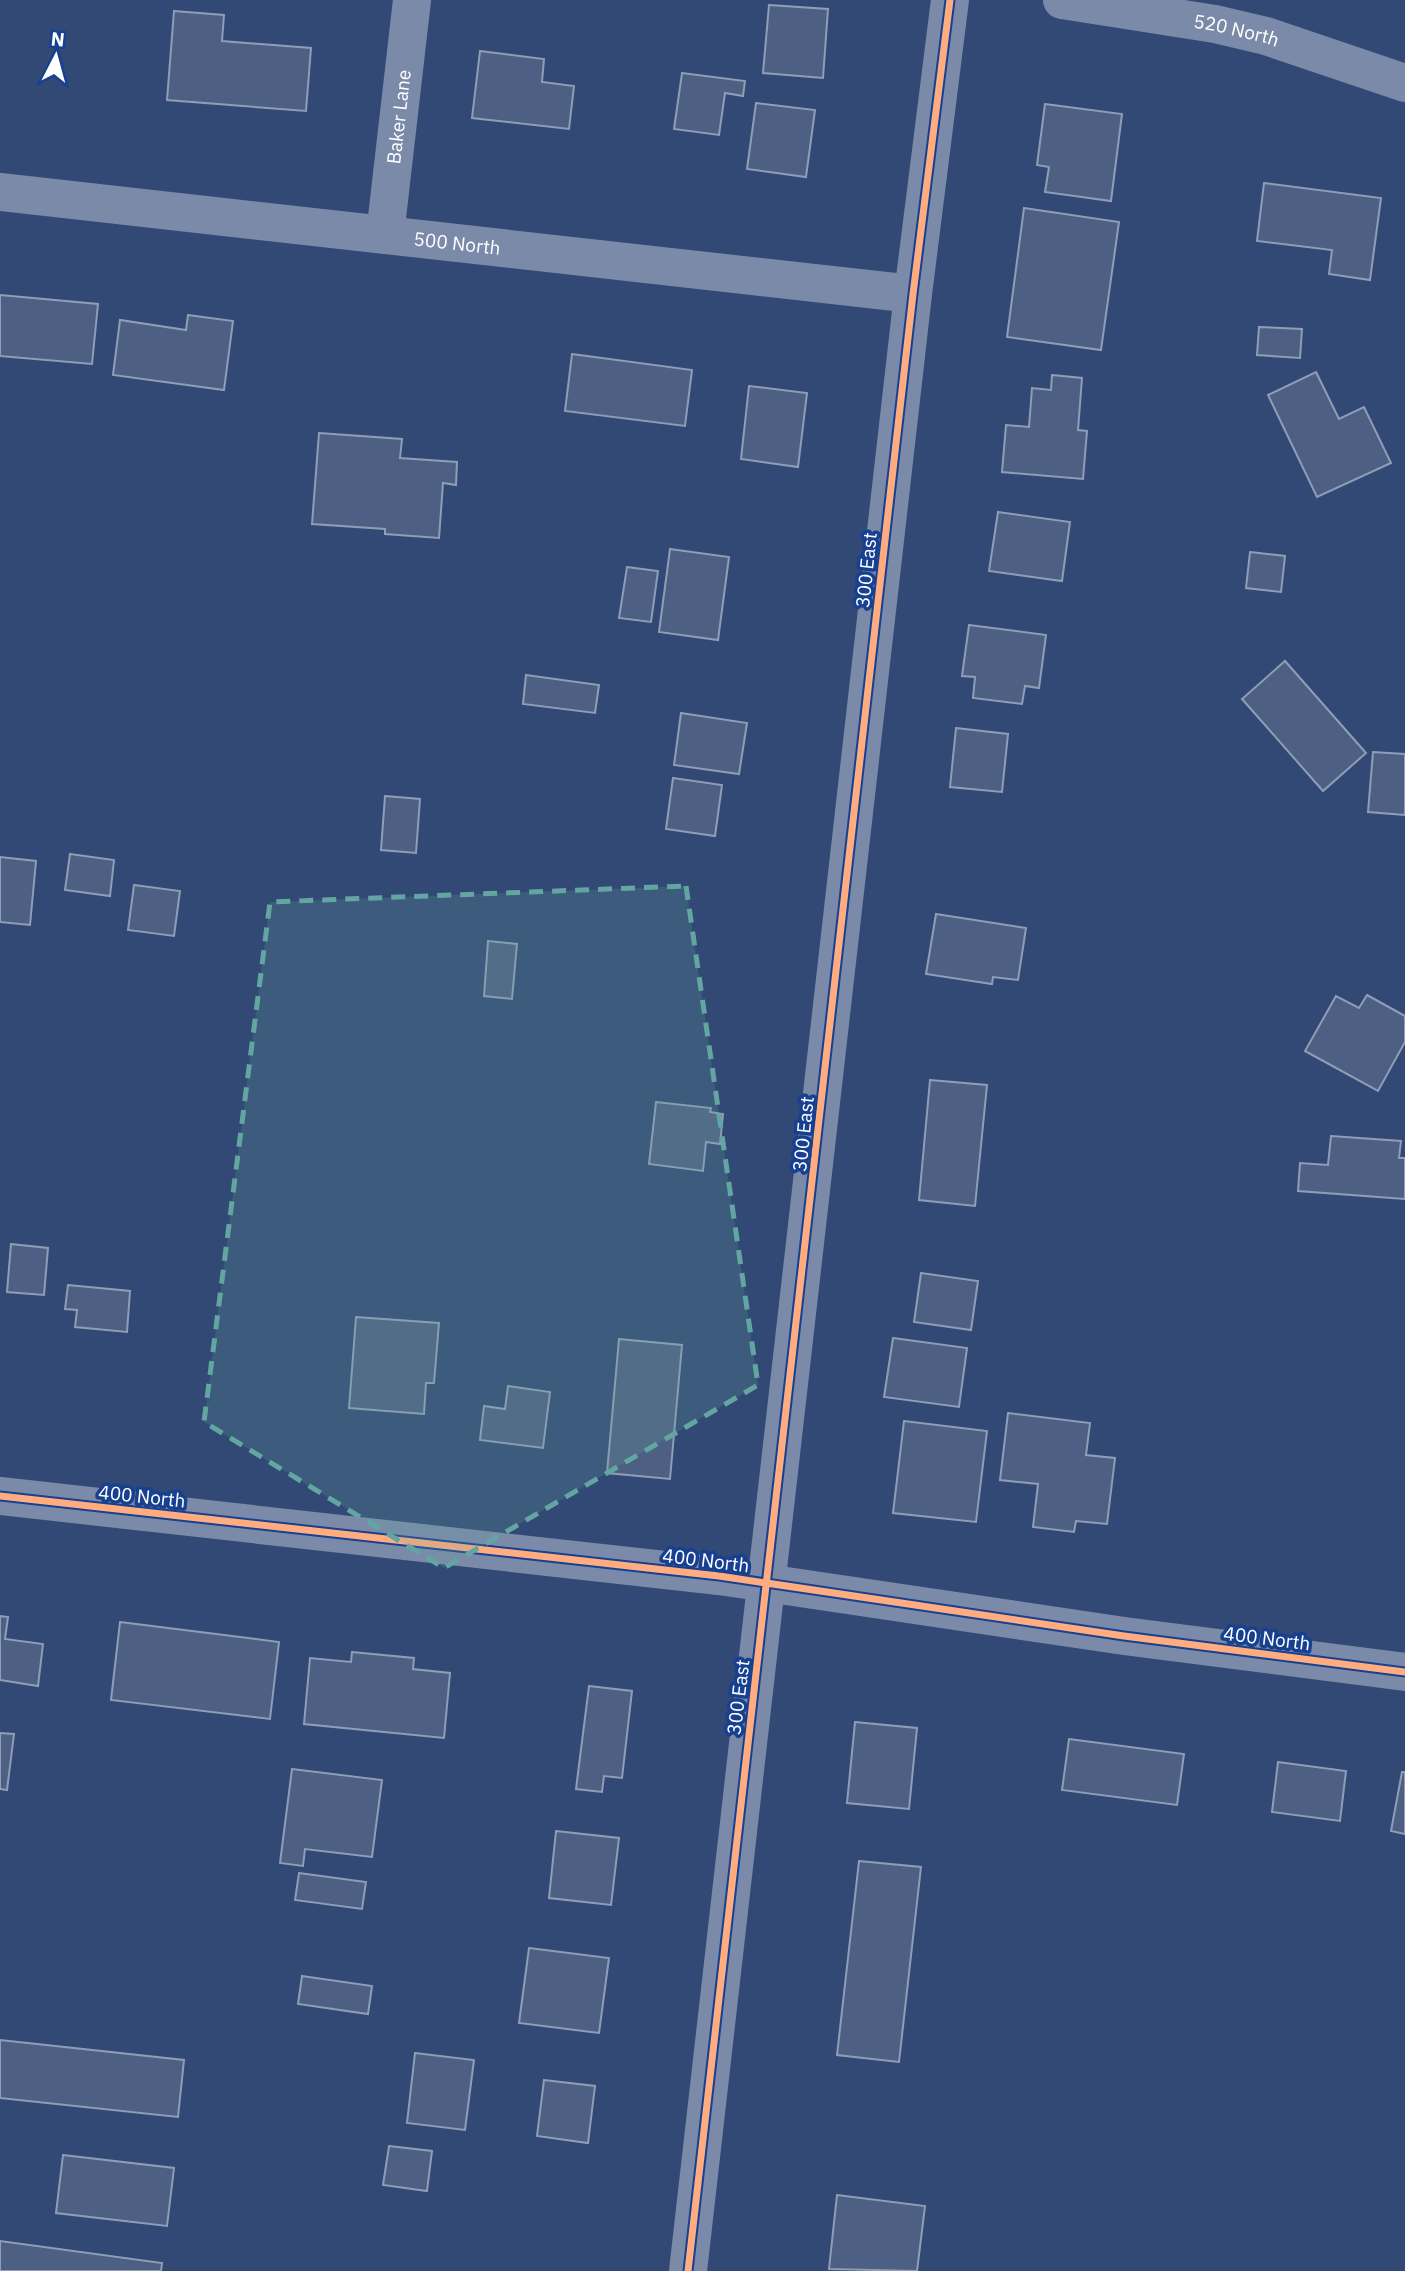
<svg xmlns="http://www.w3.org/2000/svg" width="1405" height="2271" viewBox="0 0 1405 2271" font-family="'IBM Plex Sans',sans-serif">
  <rect width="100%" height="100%" fill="#324975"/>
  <g fill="#4d6083" stroke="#8f9db6" stroke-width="2">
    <polygon points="769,5 828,9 823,78 763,73"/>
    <polygon points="174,11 224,15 222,41 311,48 306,111 167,100"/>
    <polygon points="480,51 544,59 542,82 574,86 569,129 472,118"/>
    <polygon points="682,73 745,81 743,96 725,93 719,135 674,129"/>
    <polygon points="756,103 815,110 806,177 747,169"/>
    <polygon points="1045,104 1122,114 1111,201 1045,192 1049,167 1037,165"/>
    <polygon points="1264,183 1381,198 1370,280 1329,274 1332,250 1257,241"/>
    <polygon points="1024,208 1119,222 1101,350 1007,337"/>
    <polygon points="0,295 98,304 92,364 0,356"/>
    <polygon points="188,315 233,321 224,390 113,375 120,320 186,330"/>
    <polygon points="1259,327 1302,329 1300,358 1257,355"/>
    <polygon points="572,354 692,370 685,426 565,411"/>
    <polygon points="1316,372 1339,419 1364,407 1391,463 1317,497 1268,395"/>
    <polygon points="1052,375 1082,378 1078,430 1087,431 1083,479 1002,472 1006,425 1029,427 1032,388 1051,390"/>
    <polygon points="749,386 807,393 798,467 741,459"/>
    <polygon points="319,433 402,439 400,458 457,462 456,485 443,483 439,538 385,534 385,529 312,524"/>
    <polygon points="998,512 1070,522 1062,581 989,571"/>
    <polygon points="670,549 729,557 718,640 659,632"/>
    <polygon points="1250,552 1285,556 1281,592 1246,588"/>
    <polygon points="627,567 658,571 651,622 619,618"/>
    <polygon points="969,625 1046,635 1039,688 1025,686 1022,704 973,698 975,677 962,676"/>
    <polygon points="1285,661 1366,753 1323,791 1242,699"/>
    <polygon points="526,675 599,685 595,713 523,704"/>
    <polygon points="681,713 747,723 739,774 674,765"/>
    <polygon points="956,728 1008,734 1002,792 950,787"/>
    <polygon points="1373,752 1405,754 1405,815 1368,812"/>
    <polygon points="673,778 722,785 715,836 666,829"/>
    <polygon points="385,796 420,799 416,853 381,850"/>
    <polygon points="70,854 114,860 110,896 65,890"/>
    <polygon points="0,857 36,861 30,925 0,922"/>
    <polygon points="134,885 180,891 174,936 128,930"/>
    <polygon points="936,914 1026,928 1018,980 993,977 992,984 926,974"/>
    <polygon points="488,941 517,944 512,999 484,996"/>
    <polygon points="1367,995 1405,1016 1405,1042 1378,1091 1305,1051 1336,996 1359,1008"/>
    <polygon points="930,1080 987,1085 975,1206 919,1200"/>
    <polygon points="656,1102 711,1108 710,1112 723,1114 720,1144 706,1142 703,1171 649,1164"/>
    <polygon points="1331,1136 1401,1141 1399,1158 1405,1158 1405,1199 1298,1191 1300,1163 1328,1165"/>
    <polygon points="11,1244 48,1248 44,1295 7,1292"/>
    <polygon points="921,1273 978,1281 971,1330 914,1322"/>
    <polygon points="68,1285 130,1291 127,1332 75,1327 77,1310 65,1309"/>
    <polygon points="356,1317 439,1323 434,1383 426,1383 424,1414 349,1408"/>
    <polygon points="893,1338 967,1348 959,1407 884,1397"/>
    <polygon points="619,1339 682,1345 670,1479 607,1473"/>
    <polygon points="508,1386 550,1392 543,1448 480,1440 484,1406 505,1409"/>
    <polygon points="1008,1413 1090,1423 1086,1455 1115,1458 1107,1524 1076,1521 1074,1532 1033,1527 1038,1484 1000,1480"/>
    <polygon points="904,1421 987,1431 976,1522 893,1513"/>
    <polygon points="0,1616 8,1617 5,1639 43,1644 38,1686 0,1680"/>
    <polygon points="120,1622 279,1642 270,1719 111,1700"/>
    <polygon points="352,1652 414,1658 413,1669 450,1673 444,1738 304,1724 310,1658 351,1662"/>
    <polygon points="589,1686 632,1691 622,1778 604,1776 602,1792 576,1789"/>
    <polygon points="855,1722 917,1728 909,1809 847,1803"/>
    <polygon points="0,1733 14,1734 7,1790 0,1789"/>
    <polygon points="1069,1739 1184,1754 1177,1805 1062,1790"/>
    <polygon points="1278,1762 1346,1771 1340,1821 1272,1812"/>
    <polygon points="292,1769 382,1780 372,1857 305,1849 303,1866 280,1863"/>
    <polygon points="1402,1772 1405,1772 1405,1834 1391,1831"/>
    <polygon points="556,1831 619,1838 611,1905 549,1898"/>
    <polygon points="859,1861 921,1867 899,2062 837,2055"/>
    <polygon points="299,1873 366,1882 362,1909 295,1900"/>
    <polygon points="529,1948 609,1958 599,2033 519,2023"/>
    <polygon points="302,1976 372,1986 368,2014 298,2004"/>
    <polygon points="0,2040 184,2060 178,2117 0,2098"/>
    <polygon points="415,2053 474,2060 465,2130 407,2123"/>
    <polygon points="544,2080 595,2086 588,2143 537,2136"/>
    <polygon points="389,2146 432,2151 427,2191 383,2185"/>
    <polygon points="63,2155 174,2168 167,2226 56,2213"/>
    <polygon points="837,2195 925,2206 917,2271 829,2269"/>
    <polygon points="0,2241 162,2263 161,2271 0,2271"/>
  </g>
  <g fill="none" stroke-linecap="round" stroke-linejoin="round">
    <g stroke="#7a8aa8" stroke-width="38">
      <path id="s1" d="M1062 0 1215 24 1266 36 1405 83"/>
      <path id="s2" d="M0 192 913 294"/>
      <path id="s3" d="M385 235 412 0"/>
      <polyline points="0,1496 719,1576 1124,1636 1405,1672"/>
      <polyline points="688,2271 913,294 950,0"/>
    </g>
    <defs>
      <g id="cycleway">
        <polyline points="0,1496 719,1576 1124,1636 1405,1672"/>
        <polyline points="688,2271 913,294 950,0"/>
      </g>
    </defs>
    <use href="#cycleway" stroke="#174090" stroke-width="11"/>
    <use href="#cycleway" stroke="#ffac80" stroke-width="7"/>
  </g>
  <path fill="#63a6a1" fill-opacity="0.2" stroke="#63a6a1" stroke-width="5" stroke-dasharray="14 9" stroke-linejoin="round" d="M686 886 758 1385 444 1568 204 1422 270 902Z"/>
  <g text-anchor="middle" stroke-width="7" stroke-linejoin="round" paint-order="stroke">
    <g font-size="19" fill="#fff" stroke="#174090">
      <text dy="7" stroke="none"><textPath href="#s1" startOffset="177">520 North</textPath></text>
      <text dy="7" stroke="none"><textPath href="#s3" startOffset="119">Baker Lane</textPath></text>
      <text dy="7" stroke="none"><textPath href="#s2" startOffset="460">500 North</textPath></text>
      <text transform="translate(866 570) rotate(-84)" y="7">300 East</text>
      <text transform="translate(803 1134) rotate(-84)" y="7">300 East</text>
      <text transform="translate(142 1496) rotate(6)" y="7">400 North</text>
      <text transform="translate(706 1560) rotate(7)" y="7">400 North</text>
      <text transform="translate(1267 1638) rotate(7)" y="7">400 North</text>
      <text transform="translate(738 1697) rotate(-83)" y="7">300 East</text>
    </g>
  </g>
  <g transform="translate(56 56) rotate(6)" stroke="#174090" stroke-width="5" paint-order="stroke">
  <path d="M0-5L12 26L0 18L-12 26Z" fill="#ffffff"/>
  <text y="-10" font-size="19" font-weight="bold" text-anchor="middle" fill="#ffffff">N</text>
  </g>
</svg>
